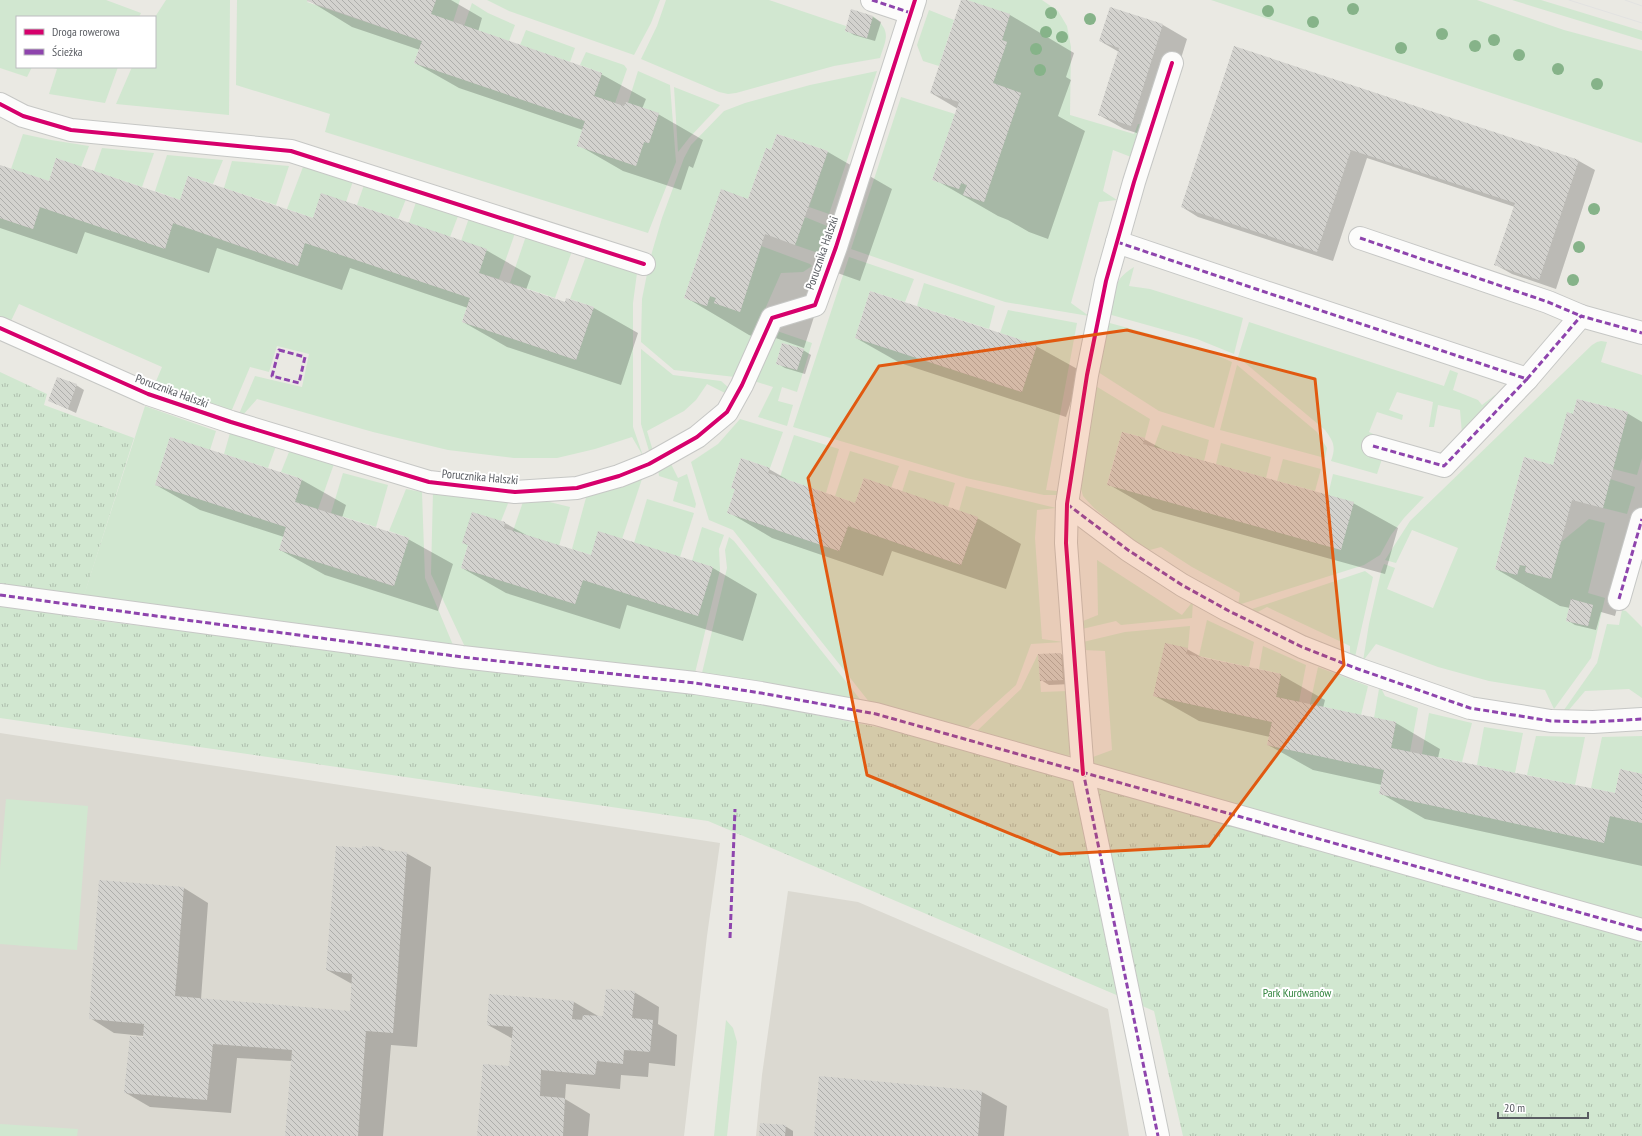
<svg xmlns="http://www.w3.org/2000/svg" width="1642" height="1136" viewBox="0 0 1642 1136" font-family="'PT Sans Narrow',sans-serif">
  <defs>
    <pattern id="park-tufts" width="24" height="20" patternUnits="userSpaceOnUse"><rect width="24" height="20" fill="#d1e7d0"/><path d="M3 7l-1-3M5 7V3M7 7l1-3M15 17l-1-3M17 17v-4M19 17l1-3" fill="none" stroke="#adbeac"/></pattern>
    <pattern id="building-back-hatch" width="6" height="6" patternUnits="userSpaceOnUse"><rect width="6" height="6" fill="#d3d2ce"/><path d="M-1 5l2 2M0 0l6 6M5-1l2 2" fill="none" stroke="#aeaeab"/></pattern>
  </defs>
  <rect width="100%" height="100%" fill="#eae9e3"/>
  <g fill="#dbd9d1">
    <polygon points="0,733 720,843 707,936 684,1136 0,1136"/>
    <polygon points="788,891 858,902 1108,1009 1129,1136 756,1136 762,1075"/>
  </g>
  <g fill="#d1e7d0" fill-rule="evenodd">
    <polygon points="0,0 106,0 141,13 139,17 17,17 17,67 32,67 27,77 0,68"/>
    <polygon points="166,0 230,0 229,115 116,104 132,67 155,67 155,17"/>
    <polygon points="237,0 307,0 307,2 422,41 414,63 585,121 577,146 636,166 644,142 649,143 659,114 628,103 638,71 670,85 676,162 648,233 325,132 330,114 236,85"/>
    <polygon points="436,0 460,0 453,22 431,14"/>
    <polygon points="487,0 660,0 651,23 634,55 509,11"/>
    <path d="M666 0H769L846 26 845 31 866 38 873 16C891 31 887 37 880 58L834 66 736 93 728 94 719 92 641 59 657 26Z"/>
    <polygon points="967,0 1042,0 1058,11 1067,26 1071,47 1070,115 1134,134 1138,124 1143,125 1131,157 1113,150 1103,191 1117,200 1099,202 1071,303 1089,316 1005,302 851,249 901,97 955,114 932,180 959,189 961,183 967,185 963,195 984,202 1021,93 993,83 1007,42 1002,40 1010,15"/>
    <polygon points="1211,0 1477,0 1564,30 1642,51 1642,143"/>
    <polygon points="1512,0 1541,0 1642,31 1642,40"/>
    <polygon points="472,3 488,13 515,25 509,41 464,26"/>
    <polygon points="929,10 954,20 939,66 923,61 917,45"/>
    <polygon points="526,30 575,48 570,62 520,45"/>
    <polygon points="586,52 624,65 627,69 615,103 594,96 602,73 580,65"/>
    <polygon points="49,67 118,67 105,103 49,94 57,69"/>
    <polygon points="877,71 829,214 809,207 828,151 777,134 771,150 766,148 748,199 721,190 684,298 706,306 710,296 716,298 714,303 740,312 761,246 810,264 812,266 803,272 781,273 735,377 674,370 641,342 642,299 650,259 662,218 684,158 691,145 724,111 745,103 810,85"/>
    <polygon points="674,87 720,105 689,138 678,152"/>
    <polygon points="23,134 51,140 89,146 81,167 56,158 49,181 11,169"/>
    <polygon points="102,148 154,153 142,187 94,171"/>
    <polygon points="167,155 223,160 213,184 188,176 180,200 155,191"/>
    <polygon points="232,161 289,166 276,205 224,188"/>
    <polygon points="303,167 353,181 346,202 321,194 313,218 287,209"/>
    <polygon points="364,185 406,199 398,219 357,205"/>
    <polygon points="416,202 458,216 450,237 409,223"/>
    <polygon points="40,207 165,248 173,223 297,266 305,243 470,298 462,322 576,360 594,307 570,299 586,256 637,273 633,303 633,427 643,456 632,437 595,449 557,458 514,458 448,450 373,432 257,399 242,416 239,414 255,376 302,387 309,354 277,346 269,372 250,367 231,412 154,386 162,367 19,304 10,323 0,318 0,218 33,229"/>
    <polygon points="805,217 827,226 818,253 795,245"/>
    <polygon points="469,218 515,233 499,279 479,273 461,241"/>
    <polygon points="526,236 572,251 555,298 510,283"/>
    <polygon points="849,257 914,279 905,302 870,291 855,338 1021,392 1037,345 1000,333 1008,310 1077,323 1046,490 1057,491 1057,495 1044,495 966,478 793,427"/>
    <path d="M1134 267 1129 286 1150 289 1243 318 1234 354 1197 339 1108 314C1114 291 1112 281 1134 267Z"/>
    <polygon points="924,283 995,306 989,329 917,306"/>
    <polygon points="1106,322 1198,347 1232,362 1214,428 1159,411 1098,372"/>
    <path d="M1249 322 1444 386 1450 370 1458 373 1453 390 1478 400 1482 405 1495 395V398L1462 434 1460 410 1438 405 1434 427H1429L1433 402 1397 392 1389 410 1403 415 1402 420 1377 412 1369 432 1388 441 1377 474 1331 461C1336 447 1334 442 1325 430L1238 357Z"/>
    <path d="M777 331 812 343 797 392 782 387 778 401 793 405 787 426 758 417 773 387 754 381ZM782 343 804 349 797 370 776 364Z"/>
    <path d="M1601 341 1607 342 1601 362 1642 375V458L1637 475 1613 469 1628 412 1577 399 1573 414 1553 465 1524 457 1495 569 1517 575 1520 565 1526 566 1525 572 1551 579 1561 542 1589 519 1605 523 1588 593 1605 598 1591 658 1554 709 1545 690 1489 681 1438 667 1376 644 1363 661 1369 624 1381 572 1384 564 1395 568 1387 589 1433 608 1458 548 1412 530 1396 563 1385 560 1410 521 1592 345 1597 342ZM1571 599 1593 605 1588 626 1566 621Z"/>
    <polygon points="641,349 673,375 721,381 729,388 725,393 707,384 696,400 684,411 647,431 653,451 649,451 641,424"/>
    <polygon points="1237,365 1317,432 1327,448 1325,458 1220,430"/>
    <polygon points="1094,385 1150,419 1145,438 1122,432 1107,484 1328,495 1333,474 1424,497 1404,518 1391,535 1380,555 1364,565 1238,605 1240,593 1192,567 1161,547 1146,551 1094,508 1083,496 1080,485"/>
    <polygon points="145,406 216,431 210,450 170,437 155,485 286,527 279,550 393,586 409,538 389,531 406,489 422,492 425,578 453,645 83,598"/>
    <polygon points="740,419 783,432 770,468 741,458 731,488 735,489 727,513 839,551 848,526 961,565 978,518 959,511 966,486 1056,508 1037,510 1035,538 1042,639 1063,642 1031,644 1016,685 967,729 870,703 733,530 709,520 691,462 718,444"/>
    <polygon points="1162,425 1209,440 1204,461 1154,447"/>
    <polygon points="230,433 276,446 268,468 224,454"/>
    <polygon points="794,435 839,449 826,493 780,477"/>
    <polygon points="1221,443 1271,457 1266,478 1216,464"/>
    <polygon points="291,447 335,461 318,509 295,502 302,479 281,472"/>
    <polygon points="850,451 899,466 891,488 864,478 855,503 835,496"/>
    <polygon points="1283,459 1321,469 1315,491 1277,481"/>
    <polygon points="671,464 678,478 687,474 696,504 695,508 673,501 678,482 659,476 658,469"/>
    <polygon points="909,470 955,483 948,507 902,492"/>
    <polygon points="343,473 388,485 376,527 331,513"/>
    <polygon points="643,476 622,539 599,532 591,555 572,549 587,494"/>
    <polygon points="1610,479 1635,487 1627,514 1603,508"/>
    <polygon points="433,491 509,501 501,521 468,545 461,568 575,604 583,580 698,616 713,567 692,561 702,527 724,535 719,549 720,570 695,673 465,647 431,574"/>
    <polygon points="525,496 570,507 559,546 513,531"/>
    <polygon points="647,499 694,513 680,557 634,543"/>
    <polygon points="729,537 734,541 863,703 702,673 727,568 725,550"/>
    <polygon points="1097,560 1182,615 1193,601 1192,618 1121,625 1116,621 1082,629 1083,621 1098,615"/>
    <polygon points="1365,571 1373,577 1355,657 1350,656 1350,646 1267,607 1256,613 1249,610"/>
    <polygon points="1622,610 1626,611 1642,627 1642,698 1629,689 1585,691 1568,711 1564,710 1597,663 1607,624 1619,625"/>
    <polygon points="1207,620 1254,642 1249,667 1199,656"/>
    <polygon points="1190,626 1188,648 1154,696 1272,722 1267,745 1384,770 1379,794 1604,842 1610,816 1642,823 1642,919 1092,763 1093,757 1112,750 1105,651 1083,650 1083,642 1125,632"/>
    <polygon points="1263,646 1306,665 1299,702 1276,697 1281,674 1259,669"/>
    <polygon points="1038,654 1041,692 1068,691 1072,750 1070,755 1066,757 977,731 1021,689"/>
    <polygon points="1318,667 1368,686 1361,715 1310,704"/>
    <polygon points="1379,689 1382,690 1385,696 1418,708 1410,752 1391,748 1396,722 1374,718"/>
    <polygon points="1429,713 1472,723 1462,762 1422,754"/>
    <polygon points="1484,727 1523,733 1515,773 1477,765"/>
    <polygon points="1536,736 1585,737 1575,785 1527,775"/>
    <polygon points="1642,736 1642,774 1620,769 1615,793 1591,788 1602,737"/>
    <polygon points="6,799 88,806 77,950 0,944 0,869"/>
    <polygon points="726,1020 733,1028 737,1042 727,1136 714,1136"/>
    <polygon points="0,1124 78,1129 77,1136 0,1136"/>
  </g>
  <polygon fill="url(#park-tufts)" points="0,372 47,394 44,405 134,438 77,618 724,697 908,733 1642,941 1642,1136 1183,1136 1154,1011 708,821 0,718"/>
  <g fill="#0003">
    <polygon points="308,0 451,0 482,18 478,32 601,74 646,99 642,109 658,114 703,140 693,168 689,166 681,190 623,171 578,145 583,130 459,88 415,63 420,50 352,27"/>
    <polygon points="962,0 1010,15 1074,53 1066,77 1071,80 1058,116 1085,131 1048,239 1029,232 1008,220 998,216 934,179 958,109 931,93"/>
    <polygon points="1110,8 1163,25 1187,39 1156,139 1124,129 1099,115 1119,52 1100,41"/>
    <polygon points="852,10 873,17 881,22 875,41 854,35 846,30"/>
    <polygon points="1234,47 1579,161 1595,170 1556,289 1512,274 1496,265 1515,207 1367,158 1333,261 1198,217 1182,207"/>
    <polygon points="772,151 828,152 892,189 860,281 829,270 804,348 773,337 771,342 749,335 685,297 749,200"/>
    <polygon points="0,166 49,183 314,219 486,250 531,276 526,290 566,303 567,299 594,308 638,333 621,385 507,347 463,322 468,308 350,268 342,290 217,248 209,273 85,232 77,254 0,228"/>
    <polygon points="856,338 1036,346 1081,371 1066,417 900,363"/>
    <polygon points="803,350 811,355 805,374 785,368 777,363"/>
    <polygon points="76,385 84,390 76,413 50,401"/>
    <polygon points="1627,413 1642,422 1642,538 1636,536 1615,616 1601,612 1596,630 1575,625 1567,620 1570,608 1560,606 1496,569 1554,466 1573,416"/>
    <polygon points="170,438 302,480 346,505 342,518 408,539 453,564 438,611 325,575 280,550 284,537 200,510 156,485"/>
    <polygon points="1144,439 1164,450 1353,503 1398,528 1385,574 1153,510 1108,484"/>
    <polygon points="769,469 793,483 856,504 977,518 1021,544 1006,589 892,551 883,576 772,538 728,512 736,490 732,487"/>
    <polygon points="473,514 505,523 528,536 591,556 599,533 713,568 757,594 743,641 627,605 620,629 506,593 462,568 469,546 464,543"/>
    <polygon points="1187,649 1203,658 1281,675 1325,700 1323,708 1396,723 1440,749 1438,758 1616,794 1642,775 1642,866 1425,819 1380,793 1382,785 1313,770 1268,745 1270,737 1199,721 1155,696"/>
    <polygon points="1061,654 1069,659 1071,684 1049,685 1041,680 1039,655"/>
    <polygon points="381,848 387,851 406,853 431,867 417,1047 391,1045 383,1136 286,1136 292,1061 237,1058 231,1113 150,1107 126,1093 144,1036 114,1033 90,1018 184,888 208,903 201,999 351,1012 352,984 327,970 363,849"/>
    <polygon points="634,992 659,1007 658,1024 677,1035 675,1066 649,1063 648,1077 621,1075 620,1089 566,1084 565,1099 590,1114 588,1136 478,1136 510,1067 513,1039 488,1025 574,1002 598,1016 604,1017"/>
    <polygon points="820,1077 982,1092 1007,1106 1004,1136 815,1136"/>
    <polygon points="785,1126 793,1131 793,1136 760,1136"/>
  </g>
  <g fill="url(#building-back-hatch)">
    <polygon points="307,0 436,0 431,14 602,73 594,96 624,106 626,102 659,113 649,143 644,142 636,166 577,146 585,121 414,63 422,41 307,1"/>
    <polygon points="961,0 967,0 1010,14 1002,40 1007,42 993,83 1021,93 984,202 963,195 967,185 961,183 959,189 932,180 959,102 930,93"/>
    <polygon points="1110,7 1163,24 1131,126 1098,115 1119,48 1099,41"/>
    <polygon points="851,9 873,16 867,38 845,31"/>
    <polygon points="1234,46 1579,160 1539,280 1494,265 1515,203 1351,150 1317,252 1181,207"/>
    <polygon points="777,134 828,151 795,245 765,234 740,312 714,303 716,298 710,296 707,306 684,298 721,189 748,199 766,148 771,150"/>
    <polygon points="56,158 180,200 188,176 313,218 321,193 487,249 479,273 565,302 566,298 594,307 576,360 462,322 470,298 305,243 298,266 173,223 165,249 40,207 33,229 0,218 0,165 49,181"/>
    <polygon points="870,291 1037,345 1022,392 855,338"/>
    <polygon points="782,343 804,349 797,370 776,364"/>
    <polygon points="57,377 77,384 68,409 48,401"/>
    <polygon points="1577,399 1628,412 1603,508 1572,500 1551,579 1525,572 1526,566 1520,565 1517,575 1495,569 1524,457 1553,465 1567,412 1573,414"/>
    <polygon points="1122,432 1145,438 1143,444 1354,502 1341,550 1107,485"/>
    <polygon points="170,437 302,479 295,502 409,538 394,586 279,550 286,527 155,485"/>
    <polygon points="741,458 770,468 768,473 855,503 864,478 978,517 961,565 848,526 839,551 727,513 735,489 731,488"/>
    <polygon points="472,512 505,522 504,528 507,529 591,555 598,531 713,567 698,616 583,580 575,604 461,568 468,545 462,543"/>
    <polygon points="1571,599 1593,605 1588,626 1566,621"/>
    <polygon points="1165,643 1188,648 1186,654 1281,674 1276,697 1396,722 1391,748 1615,793 1620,769 1642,774 1642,823 1610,816 1604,843 1379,794 1384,770 1267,745 1272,722 1153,696"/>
    <polygon points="1061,653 1063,680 1040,681 1038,654"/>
    <polygon points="336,846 362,848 362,846 382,847 381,850 407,852 393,1033 366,1031 358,1136 285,1136 292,1050 213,1044 207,1100 124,1093 130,1036 143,1037 144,1024 89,1019 99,880 184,887 175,996 350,1011 352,974 326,970"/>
    <polygon points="606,989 635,991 632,1018 653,1020 650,1052 624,1050 623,1064 597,1061 595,1075 541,1070 540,1096 565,1098 563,1136 477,1136 483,1064 509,1066 513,1027 487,1025 489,994 574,1001 572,1019 582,1020 583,1015 603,1016"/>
    <polygon points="819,1076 982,1091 978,1136 814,1136"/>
    <polygon points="760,1123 786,1125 785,1136 759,1136"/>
  </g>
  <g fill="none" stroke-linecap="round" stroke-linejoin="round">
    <defs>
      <g id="pedestrian">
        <polyline points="0,595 462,657 695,683 761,693 876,714 1642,930"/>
        <polyline points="1083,774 1158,1136"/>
      </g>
      <g id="minor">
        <polyline points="872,0 911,13"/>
        <polyline points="0,104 23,116 71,130 291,151 644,264"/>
        <polyline points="1360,238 1548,302 1581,316"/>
        <polyline points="1117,242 1256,289 1527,379 1581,316 1642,333"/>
        <polyline points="0,328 148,394 231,422 429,482 515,492 577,488 619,476 649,464 697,437 727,412 742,385 772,318 815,305 836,247 915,0"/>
        <polyline points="1373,446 1444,466 1527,379"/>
        <polyline points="1067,504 1128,550 1182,585 1229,611 1302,647 1358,669 1470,708 1551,721 1593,722 1642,719"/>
        <polyline points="1619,599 1642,519"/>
        <polyline points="1083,774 1066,543 1067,504 1087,375 1106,281 1134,182 1172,63"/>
      </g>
    </defs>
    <use href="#pedestrian" stroke="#c6c7c5" stroke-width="24"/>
    <use href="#minor" stroke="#c6c7c5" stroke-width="24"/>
    <use href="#pedestrian" stroke="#fcfcfb" stroke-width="22"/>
    <use href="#minor" stroke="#fcfcfb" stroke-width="22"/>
    <g stroke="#e2e2e1" stroke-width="1">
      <polyline points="1569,0 1642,23"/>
      <polyline points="1625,0 1642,6"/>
    </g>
    <g stroke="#8e44ad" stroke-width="3" stroke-dasharray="6 3" stroke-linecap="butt">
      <polyline points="872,0 911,13"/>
      <polyline points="1360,238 1548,302 1581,316"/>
      <polyline points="1117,242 1256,289 1527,379 1581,316 1642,333"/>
      <polygon points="279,350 305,357 299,383 272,376"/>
      <polyline points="1373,446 1444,466 1527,379"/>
      <polyline points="1067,504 1128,550 1182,585 1229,611 1302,647 1358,669 1470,708 1551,721 1593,722 1642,719"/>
      <polyline points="0,595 462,657 695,683 761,693 876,714 1642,930"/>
      <polyline points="1619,599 1642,519"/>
      <polyline points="1083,771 1158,1136"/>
      <polyline points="730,938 735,809"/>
    </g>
    <defs>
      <g id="cycleway">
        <polyline points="0,104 23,116 71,130 291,151 644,264"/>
        <polyline points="0,328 148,394 231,422 429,482 515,492 577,488 619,476 649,464 697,437 727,412 742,385 772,318 815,305 836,247 915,0"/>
        <polyline points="1083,774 1066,543 1067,504 1087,375 1106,281 1134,182 1172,63"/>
      </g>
    </defs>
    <use href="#cycleway" stroke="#fff" stroke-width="6"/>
    <use href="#cycleway" stroke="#d6006c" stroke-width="4"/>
  </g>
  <g fill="#86b389">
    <circle cx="1353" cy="9" r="6"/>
    <circle cx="1268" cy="11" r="6"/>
    <circle cx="1051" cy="13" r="6"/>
    <circle cx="1090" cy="19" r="6"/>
    <circle cx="1313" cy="22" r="6"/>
    <circle cx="1046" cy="32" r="6"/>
    <circle cx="1442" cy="34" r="6"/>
    <circle cx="1062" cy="37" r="6"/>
    <circle cx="1494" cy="40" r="6"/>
    <circle cx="1475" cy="46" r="6"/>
    <circle cx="1401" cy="48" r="6"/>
    <circle cx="1036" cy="49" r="6"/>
    <circle cx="1519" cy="55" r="6"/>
    <circle cx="1558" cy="69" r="6"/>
    <circle cx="1040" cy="70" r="6"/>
    <circle cx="1597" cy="84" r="6"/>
    <circle cx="1594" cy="209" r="6"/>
    <circle cx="1579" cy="247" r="6"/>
    <circle cx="1573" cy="280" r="6"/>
  </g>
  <path fill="#e15910" fill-opacity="0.2" stroke="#e15910" stroke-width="3" stroke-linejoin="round" d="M1127 330 1315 379 1344 665 1209 846 1060 854 867 775 808 478 879 366Z"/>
  <g text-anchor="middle" stroke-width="4" stroke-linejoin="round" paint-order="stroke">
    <g font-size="12" fill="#595c62" stroke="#fff">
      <text transform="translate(822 253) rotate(-71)" y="4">Porucznika Halszki</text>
      <text transform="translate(172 391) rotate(20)" y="4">Porucznika Halszki</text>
      <text transform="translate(480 477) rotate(5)" y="4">Porucznika Halszki</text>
    </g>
    <g font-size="12" fill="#348640" stroke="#fff">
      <text x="1297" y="997">Park Kurdwanów</text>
    </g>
  </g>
  <rect x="16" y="16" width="140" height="52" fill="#ffffff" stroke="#bdbec0"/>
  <rect x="24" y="29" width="20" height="6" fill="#d6006c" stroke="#bdbec0"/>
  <text x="52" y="36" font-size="12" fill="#595c62">Droga rowerowa</text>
  <rect x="24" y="49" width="20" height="6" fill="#8e44ad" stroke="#bdbec0"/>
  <text x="52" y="56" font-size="12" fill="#595c62">Ścieżka</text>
  <path d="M1498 1112v6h90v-6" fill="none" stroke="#595c62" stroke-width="2"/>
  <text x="1504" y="1112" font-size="12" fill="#595c62" stroke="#ffffff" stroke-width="3" paint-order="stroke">20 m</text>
</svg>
